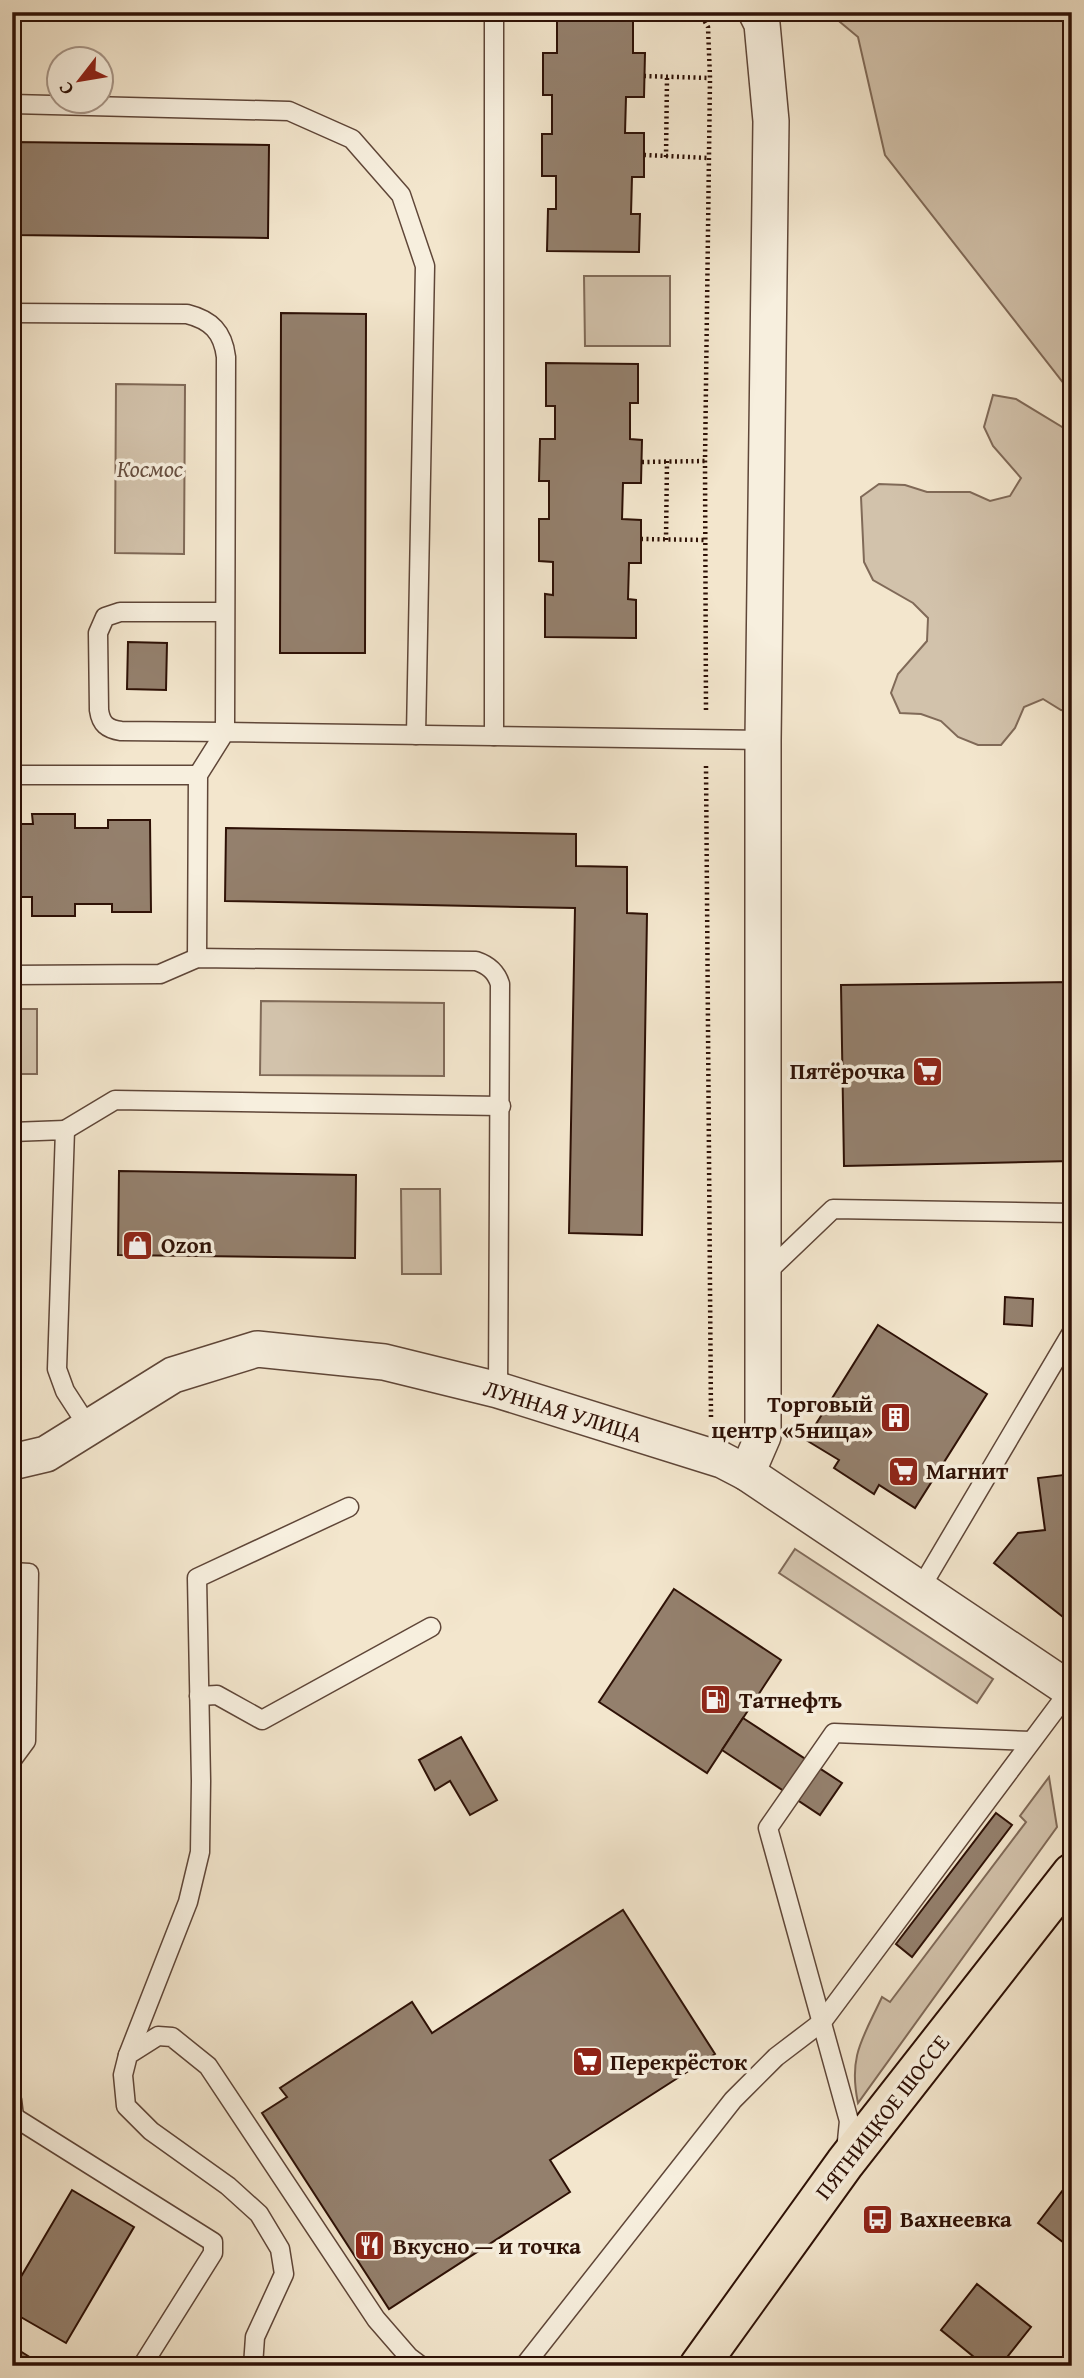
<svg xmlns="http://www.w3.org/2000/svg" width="1084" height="2378" viewBox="0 0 1084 2378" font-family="'Gentium Book Plus',serif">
  <rect width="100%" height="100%" fill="#f3e6cd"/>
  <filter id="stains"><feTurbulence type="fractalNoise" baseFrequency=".00286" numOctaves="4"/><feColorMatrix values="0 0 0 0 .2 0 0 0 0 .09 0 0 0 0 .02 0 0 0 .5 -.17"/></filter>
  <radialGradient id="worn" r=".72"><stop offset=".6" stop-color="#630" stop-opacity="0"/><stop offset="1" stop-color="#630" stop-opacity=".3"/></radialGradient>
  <g fill="#d2c2ab" stroke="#806a58" stroke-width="2">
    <polygon points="828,12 1072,12 1072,394 885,155 858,37"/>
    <polygon points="584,276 670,276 670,346 585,346"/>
    <polygon points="116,384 185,385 184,554 115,553"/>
    <polygon points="993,395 1016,399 1072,433 1072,712 1061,710 1043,699 1024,707 1015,728 1001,745 978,745 958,737 941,721 921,714 900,713 891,693 898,674 927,641 928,618 913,603 873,580 864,562 861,497 879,484 905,485 927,492 970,492 990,501 1010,496 1021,478 993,446 984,427"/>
    <polygon points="261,1001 444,1003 444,1076 260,1075"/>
    <rect x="12" y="1009" width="25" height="65"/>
    <polygon points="401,1189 440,1189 441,1274 402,1274"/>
    <polygon points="795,1549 993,1679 977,1703 779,1573"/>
    <path d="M1049 1777 1057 1827 858 2103C848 2056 863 2038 882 1997L890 2002 1026 1822 1020 1816Z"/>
  </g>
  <g fill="#94806d" stroke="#2e1106" stroke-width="2">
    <polygon points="549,12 641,12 641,17 633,17 633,53 645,53 644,97 626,97 625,133 644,133 644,177 632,177 631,214 640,214 639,252 547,251 548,209 556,209 556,176 542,176 542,134 552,134 552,95 543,95 543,53 557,53 557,20 549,20"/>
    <polygon points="12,142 269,145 268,238 12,235"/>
    <polygon points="281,313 366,314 365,653 280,653"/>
    <polygon points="546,363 638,364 638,403 630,403 630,439 642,440 641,483 623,483 622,519 641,520 641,563 629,563 628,599 636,600 636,638 545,637 545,594 553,595 553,562 539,561 539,519 549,519 549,481 539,481 540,439 555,439 555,406 546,406"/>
    <polygon points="128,642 167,643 166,690 127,689"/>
    <polygon points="32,814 75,814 75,828 108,828 108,820 150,820 151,912 112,912 112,904 75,904 75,916 32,916 32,897 12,897 12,824 33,824"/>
    <polygon points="226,828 576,834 576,866 627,867 627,913 647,914 642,1235 569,1233 575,908 225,901"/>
    <polygon points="1072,982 1072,1161 844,1166 841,985"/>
    <polygon points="119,1171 356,1175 355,1258 118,1255"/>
    <polygon points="1005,1297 1033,1299 1032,1326 1004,1324"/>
    <polygon points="878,1325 987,1394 915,1508 879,1485 874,1494 834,1468 839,1460 806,1440"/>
    <polygon points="1072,1474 1072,1624 994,1563 1018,1533 1045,1530 1038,1478"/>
    <polygon points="674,1589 781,1660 707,1773 599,1702"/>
    <polygon points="743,1718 842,1783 820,1815 722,1750"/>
    <polygon points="461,1737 497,1800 470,1815 450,1781 435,1790 419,1760"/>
    <polygon points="996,1813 1012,1825 912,1957 896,1944"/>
    <polygon points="623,1910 715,2054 550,2160 570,2192 389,2309 262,2113 287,2097 280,2088 412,2002 432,2033"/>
    <polygon points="72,2190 134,2227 66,2343 12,2312 12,2292"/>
    <polygon points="1063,2190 1072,2198 1072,2249 1038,2223"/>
    <polygon points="977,2284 1031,2327 1000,2366 985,2366 941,2330"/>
    <polygon points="12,2346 44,2366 12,2366"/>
  </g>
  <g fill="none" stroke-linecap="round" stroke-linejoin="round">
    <defs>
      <g id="service">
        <polyline points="494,12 494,736 763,740"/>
        <polyline points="12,104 289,111 352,139 401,195 425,266 416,735"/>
        <path d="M12 313 187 314C211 320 223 332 226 357L225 732 121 731C107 729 101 724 99 710L98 633 105 617 120 612H225"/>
        <polyline points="12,775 198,775"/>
        <polyline points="197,958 198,775 225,732 494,736"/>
        <path d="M12 975 160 974 197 958 476 961C488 965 496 971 500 984L498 1390"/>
        <polyline points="65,1130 115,1100 501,1106"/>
        <polyline points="12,1132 65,1130 57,1369 65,1391 89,1428"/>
        <polyline points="765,1274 833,1209 1072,1213"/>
        <polyline points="12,1572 29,1573 26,1741 12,1760"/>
        <polyline points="920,1589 1072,1332"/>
        <polyline points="199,1696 217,1695 262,1720 431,1627"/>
        <polyline points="128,2055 188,1902 200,1852 201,1781 197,1578 349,1507"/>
        <polyline points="12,2100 14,2117 12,2121"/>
        <polyline points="14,2117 213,2242 213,2253 142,2366"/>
        <polyline points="846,2151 849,2121 768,1828 834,1733 1031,1741"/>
        <polyline points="253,2366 255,2337 284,2274 280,2249 259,2214 228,2186 151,2131 126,2106 123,2075 128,2055 158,2036 172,2037 208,2066 376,2319 409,2357 421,2366"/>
        <polyline points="524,2366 733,2100 776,2057 822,2022 1070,1690"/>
      </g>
      <g id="minor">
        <polyline points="12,1462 46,1454 173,1375 257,1349 384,1362 498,1390 722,1460 747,1473 1072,1691"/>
        <polyline points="747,1473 763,1436 763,740 771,121 762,24 756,12"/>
      </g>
      <polyline id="primary" points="699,2366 845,2163 1072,1873"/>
    </defs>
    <use href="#service" stroke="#5f4638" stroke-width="21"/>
    <use href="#minor" stroke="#5f4638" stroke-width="38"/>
    <use href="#primary" stroke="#2e1106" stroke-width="42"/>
    <g stroke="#2e1106" stroke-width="4.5" stroke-dasharray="2 3.5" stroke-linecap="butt">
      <polyline points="699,12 708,27 710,78 705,461 706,712"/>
      <polyline points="644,76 710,78"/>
      <polyline points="644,155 709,158"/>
      <polyline points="666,157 667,78"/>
      <polyline points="642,462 705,461"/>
      <polyline points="641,539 705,540"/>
      <polyline points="666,540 667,461"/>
      <polyline points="706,766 711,1419"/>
    </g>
    <use href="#service" stroke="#f7efde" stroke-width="18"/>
    <use href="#minor" stroke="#f7efde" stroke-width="35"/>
    <use href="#primary" stroke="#f3e6cd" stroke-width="38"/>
  </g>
  <defs>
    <symbol id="supermarket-square" viewBox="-11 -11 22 22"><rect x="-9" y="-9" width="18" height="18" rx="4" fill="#8f2418" stroke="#f7efde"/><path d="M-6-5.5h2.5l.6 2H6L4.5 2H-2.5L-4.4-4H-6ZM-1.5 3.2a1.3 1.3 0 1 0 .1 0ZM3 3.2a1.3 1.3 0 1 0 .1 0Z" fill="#fff"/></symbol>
    <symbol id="shop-square" viewBox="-11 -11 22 22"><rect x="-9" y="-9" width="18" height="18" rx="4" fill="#8f2418" stroke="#f7efde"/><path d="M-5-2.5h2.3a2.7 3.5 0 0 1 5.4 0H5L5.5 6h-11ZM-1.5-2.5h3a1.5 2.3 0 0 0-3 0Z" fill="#fff"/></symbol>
    <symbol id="building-square" viewBox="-11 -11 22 22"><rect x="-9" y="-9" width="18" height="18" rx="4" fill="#8f2418" stroke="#f7efde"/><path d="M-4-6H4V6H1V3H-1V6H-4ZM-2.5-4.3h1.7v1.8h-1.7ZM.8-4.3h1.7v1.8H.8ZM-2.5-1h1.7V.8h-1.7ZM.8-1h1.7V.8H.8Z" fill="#fff"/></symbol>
    <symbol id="fuel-square" viewBox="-11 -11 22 22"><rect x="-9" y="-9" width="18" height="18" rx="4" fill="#8f2418" stroke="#f7efde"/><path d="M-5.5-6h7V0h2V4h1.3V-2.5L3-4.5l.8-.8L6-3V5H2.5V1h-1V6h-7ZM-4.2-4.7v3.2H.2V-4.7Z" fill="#fff"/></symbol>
    <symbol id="bus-square" viewBox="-11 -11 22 22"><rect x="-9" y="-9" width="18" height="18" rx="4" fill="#8f2418" stroke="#f7efde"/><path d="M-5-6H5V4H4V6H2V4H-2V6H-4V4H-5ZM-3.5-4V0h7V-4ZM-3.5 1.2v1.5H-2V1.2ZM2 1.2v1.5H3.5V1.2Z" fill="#fff"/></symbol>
    <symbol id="restaurant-square" viewBox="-11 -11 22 22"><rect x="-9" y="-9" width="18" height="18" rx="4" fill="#8f2418" stroke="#f7efde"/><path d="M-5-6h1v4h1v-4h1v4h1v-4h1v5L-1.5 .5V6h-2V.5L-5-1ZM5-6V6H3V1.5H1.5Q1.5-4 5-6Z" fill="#fff"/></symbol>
  </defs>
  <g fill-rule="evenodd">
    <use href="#supermarket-square" x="910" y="1054" width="35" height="35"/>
    <use href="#shop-square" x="120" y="1228" width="35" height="35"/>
    <use href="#building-square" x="878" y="1400" width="35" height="35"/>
    <use href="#supermarket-square" x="886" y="1454" width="35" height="35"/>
    <use href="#fuel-square" x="698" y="1682" width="35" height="35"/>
    <use href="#supermarket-square" x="570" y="2044" width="35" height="35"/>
    <use href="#bus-square" x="860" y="2202" width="35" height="35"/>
    <use href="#restaurant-square" x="352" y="2228" width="35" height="35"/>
  </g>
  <g text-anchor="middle" stroke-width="7" stroke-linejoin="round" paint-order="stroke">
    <g font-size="23" font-style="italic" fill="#674f40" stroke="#f7efde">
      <text x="150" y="477">Космос</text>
    </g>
    <g font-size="23" font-weight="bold" fill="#2e1106" stroke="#f7efde" text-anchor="start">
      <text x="905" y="1079" text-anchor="end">Пятёрочка</text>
      <text x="161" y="1253">Ozon</text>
      <text x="873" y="1412" text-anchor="end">Торговый<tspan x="873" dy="26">центр «5ница»</tspan></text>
      <text x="926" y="1479">Магнит</text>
      <text x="739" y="1708">Татнефть</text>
      <text x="610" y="2070">Перекрёсток</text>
      <text x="900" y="2227">Вахнеевка</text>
      <text x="393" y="2254">Вкусно — и точка</text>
    </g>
    <g font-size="23" fill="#2e1106" stroke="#f7efde">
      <text transform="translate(563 1411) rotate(17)" y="8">ЛУННАЯ УЛИЦА</text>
      <text transform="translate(882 2117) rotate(-52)" y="8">ПЯТНИЦКОЕ ШОССЕ</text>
    </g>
  </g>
  <rect width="1084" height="2378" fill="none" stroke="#f3e6cd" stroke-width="42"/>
  <rect x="14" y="14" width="1056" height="2350" fill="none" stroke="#2e1106" stroke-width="3.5"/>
  <rect x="21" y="21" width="1042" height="2336" fill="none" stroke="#2e1106" stroke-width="2"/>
  <g transform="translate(80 80) rotate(239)"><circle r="33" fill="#f7efde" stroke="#a79688" stroke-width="2"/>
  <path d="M0-5L12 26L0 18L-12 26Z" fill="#8f2418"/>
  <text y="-10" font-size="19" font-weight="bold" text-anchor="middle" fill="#2e1106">С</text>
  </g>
  <rect width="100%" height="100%" filter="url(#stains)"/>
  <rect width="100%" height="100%" fill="url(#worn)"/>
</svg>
